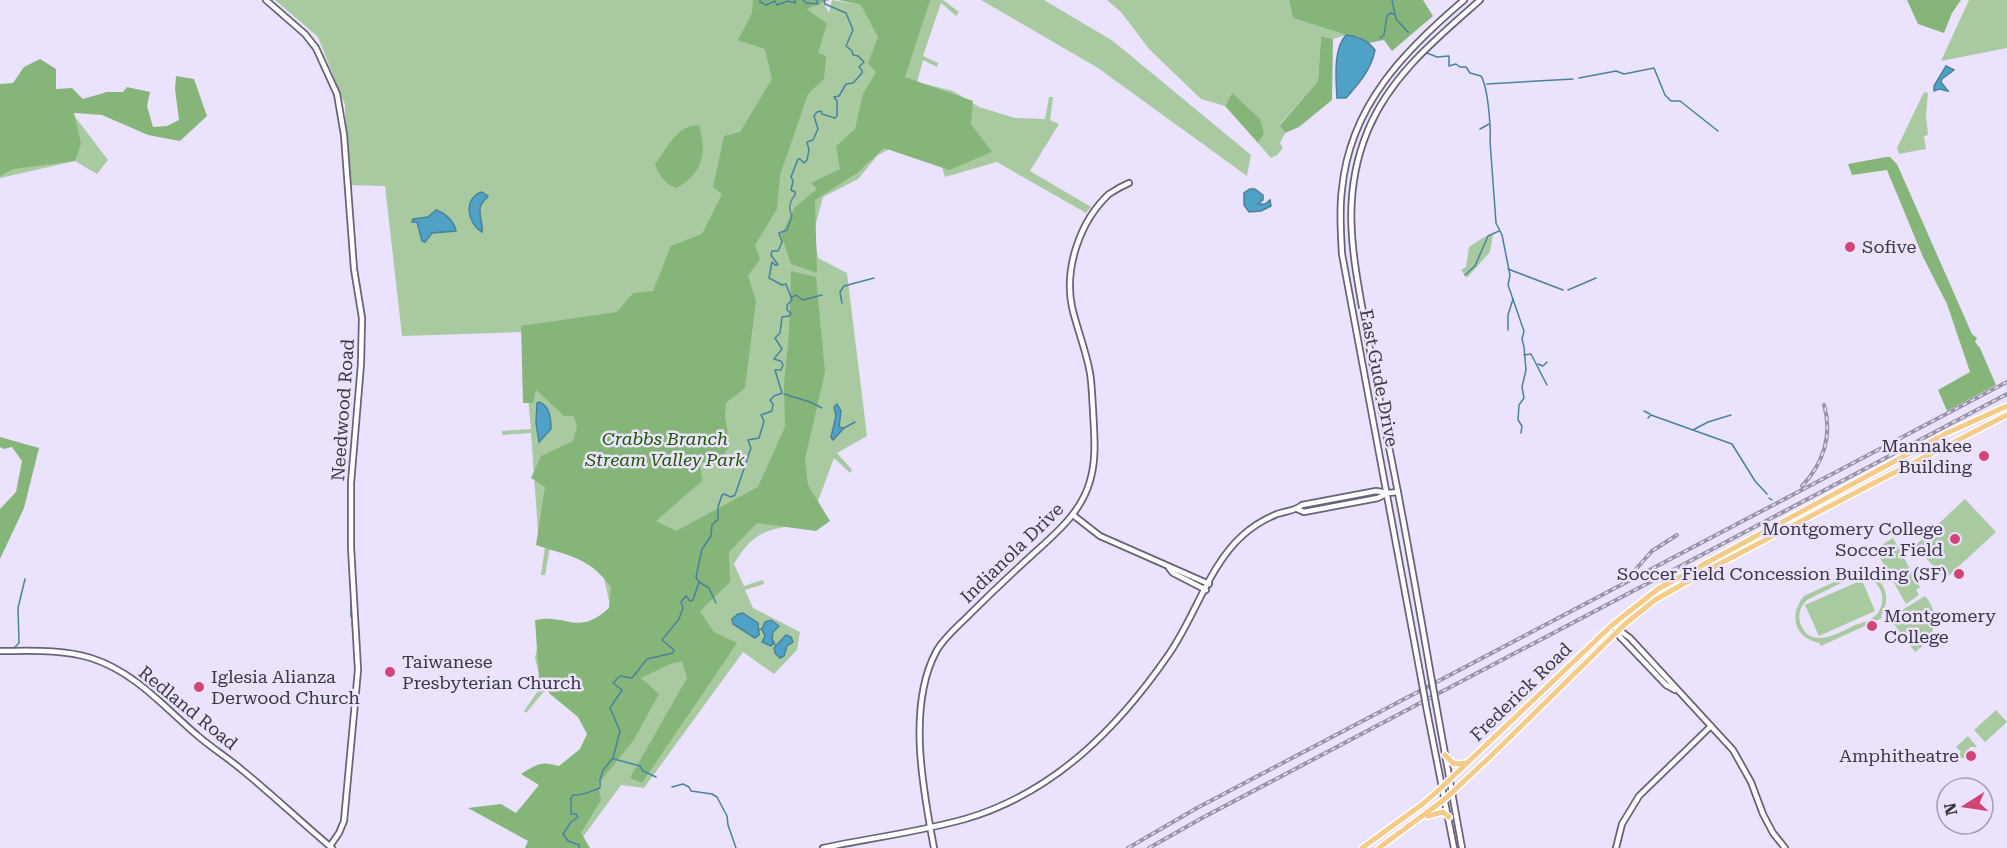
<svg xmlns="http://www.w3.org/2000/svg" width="2007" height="848" viewBox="0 0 2007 848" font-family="'Roboto Serif',serif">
  <rect width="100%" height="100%" fill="#ebe3fe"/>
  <g fill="#a9c9a1" fill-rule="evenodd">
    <path d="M275 0H822L829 13 832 0 861 5 882 0H943L959 12 956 16 941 3 923 56 938 63 937 67 923 60 917 82 953 91 979 107 1015 118 1045 119 1049 97H1053L1050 120 1059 124 1030 171 1091 207 1086 213 997 162 945 177 936 146 900 144 878 155 858 179 823 197 814 231 818 258 847 273 867 436 837 453 852 470 850 473 834 458 810 523C770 530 756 527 734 564L744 586 763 580 764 584 745 590 753 608 800 632 797 650 774 674 743 652 644 788 621 785 583 837 527 848 591 739 578 703 546 689 526 713 524 711 542 685 535 658 541 628 614 624 599 555 550 547 545 575H541L545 547 539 546 531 433 502 435V431L531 429 522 332 402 336 385 186 347 185 345 105 318 37Z"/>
    <polygon points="981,0 1044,0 1113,41 1251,155 1247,176 1098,68"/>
    <polygon points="1107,0 1289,0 1293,18 1346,35 1333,39 1321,36 1318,81 1280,124 1285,133 1280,143 1283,148 1277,155 1271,158 1258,143 1264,134 1232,93 1225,106 1201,99 1149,49 1121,12"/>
    <polygon points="1969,0 2007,0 2007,48 1941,61"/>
    <polygon points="0,88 70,110 108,160 97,174 75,161 0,178"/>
    <polygon points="1924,92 1928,93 1926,116 1928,135 1924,136 1926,149 1899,154 1897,148"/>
    <polygon points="1493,235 1490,252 1467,278 1461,270 1466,267 1469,247 1484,237"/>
    <polygon points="1965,499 1996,532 1945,579 1915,546"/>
    <polygon points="1893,538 1920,587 1916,590 1919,595 1906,604 1875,549"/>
    <path d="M1861 572C1883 575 1893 596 1881 616L1882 618 1821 646 1819 643C1795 638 1788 615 1804 596L1849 575ZM1861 576C1878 578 1890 598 1877 614 1872 620 1861 623 1853 626 1837 634 1811 649 1801 625 1797 615 1800 607 1807 600L1851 578Z"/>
    <polygon points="1862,580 1875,611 1819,636 1805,605"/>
    <path d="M1925 596C1942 616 1935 638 1915 652L1893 623 1891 617Z"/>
    <polygon points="1996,710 2007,722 1985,742 1974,730"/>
    <polygon points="1968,736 1977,747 1970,747 1964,758 1961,758 1957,755 1961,752 1956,747"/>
  </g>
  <g fill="#86b57a">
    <path d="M753 0H829L807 9 827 24 818 53 826 56 824 79 808 94 780 175 777 209 755 245 760 259 748 276 756 301 745 388 726 403 725 417 730 445 720 460 700 463 702 481 656 521 676 531 758 487 785 427 784 384 789 333 791 271 816 277 825 372 805 459 808 485 830 521 816 531 757 523 729 552 730 582 700 611 714 632 737 643 642 783 630 778 687 678 682 661 670 664 641 678 659 694 633 741 598 784 601 800 581 833 590 848H525L528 841 468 808 501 804 516 813 539 785 521 774C536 765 540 760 559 766L580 749 587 734 578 717 550 694 539 678 535 620C568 613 577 637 609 608L611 587C589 557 569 556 536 545L545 487 531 478 541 456 573 441 577 427 574 416H564L536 390 533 403H523L521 326 617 312 633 293 653 291 671 246 702 234 722 194 713 187 724 136 740 132 772 79 765 49 738 40 752 13Z"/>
    <polygon points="838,0 930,0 905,77 973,101 971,124 992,152 949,170 884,148 857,173 815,200 817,273 791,264 781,235 795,207 817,189 811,183 840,169 836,146 855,129 863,94 876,72 868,63 878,37 861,5"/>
    <polygon points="1289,0 1423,0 1433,16 1392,51 1384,40 1369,43 1359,37 1346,35 1293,18"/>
    <polygon points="1907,0 1961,0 1952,13 1944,33 1918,24"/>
    <polygon points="1321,36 1333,39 1332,100 1299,127 1285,133 1280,125 1318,81"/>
    <polygon points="40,59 56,69 56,89 72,88 83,99 107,92 123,92 127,87 150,92 147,106 153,127 167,126 179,120 175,89 176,76 194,79 207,116 180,141 148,135 102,115 74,113 81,144 75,161 13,169 0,176 0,84 13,83 24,67"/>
    <polygon points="1232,93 1260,119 1264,134 1258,143 1225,106"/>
    <path d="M699 125C707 153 703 174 676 188 664 183 659 175 655 164 669 147 675 126 699 125Z"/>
    <polygon points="1886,157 1890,157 1897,164 1972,334 1977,338 1975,342 1980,348 1996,385 1947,411 1938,390 1970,372 1947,304 1923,257 1887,170 1852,175 1848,164"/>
    <polygon points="0,437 39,448 24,508 0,559 0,509 16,492 22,461 12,447 4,449 0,447"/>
  </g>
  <g fill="#4fa2c6" stroke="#49829e" stroke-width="1.5">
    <path d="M1346 35C1360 37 1367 40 1375 50 1371 70 1359 83 1346 98H1337C1336 80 1333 48 1346 35Z"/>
    <polygon points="1946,66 1954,70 1942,79 1941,82 1948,91 1939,89 1934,91 1934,86"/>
    <polygon points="1250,189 1255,189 1263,195 1263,200 1258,204 1265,204 1270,200 1271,206 1261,211 1249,212 1244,205 1244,193"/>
    <path d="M482 192 488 196C486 199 483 201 481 205 477 213 484 224 482 232 467 223 463 198 482 192Z"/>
    <path d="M436 210C445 213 454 221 456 231L432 233 425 242 422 241 417 222H412L413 219 428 217Z"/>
    <path d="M539 402C550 406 551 419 551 429L539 442 536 423 537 403Z"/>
    <polygon points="837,404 841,411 839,427 844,428 833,440 831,437 836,416 834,407"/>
    <polygon points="743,613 758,623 759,635 755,638 733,624 732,619 738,614"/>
    <polygon points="771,620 779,626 773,632 772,639 774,642 771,646 762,642 765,636 762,629 765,622"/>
    <polygon points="786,635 791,637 793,642 787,646 784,656 780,658 775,653 774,648"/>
  </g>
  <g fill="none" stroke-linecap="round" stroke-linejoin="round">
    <g stroke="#49829e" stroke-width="1.5">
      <polyline points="760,0 760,2 766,5 775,1 777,5 788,1 795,3 795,0"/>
      <polyline points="803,0 806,3 818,4 816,0"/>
      <polyline points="1392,0 1396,19 1408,32"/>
      <polyline points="1380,38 1384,35 1387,16 1390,13 1394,14"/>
      <path d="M1427 53 1437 57 1449 56V66L1456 64 1460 67H1466L1470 73 1481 76C1488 87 1491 128 1490 141L1496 223 1502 235 1510 275 1508 285 1524 331 1522 339 1524 347 1526 370 1522 387 1524 398 1519 405 1518 420 1522 426 1521 433"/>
      <polyline points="1579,78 1616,71 1624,74 1654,68 1665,95 1671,101 1680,101 1718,131"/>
      <polyline points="1487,84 1573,79"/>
      <polyline points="1480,129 1489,124"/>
      <polyline points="1508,269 1563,290"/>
      <polyline points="1465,275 1475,266 1488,236 1499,231"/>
      <polyline points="1568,290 1596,278"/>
      <polyline points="792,297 796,295 803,300 822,295"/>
      <polyline points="842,303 840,292 844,286 874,278"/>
      <polyline points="1508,330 1508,315 1513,299"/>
      <polyline points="1524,355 1531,354 1547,385"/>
      <polyline points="1538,364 1543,366 1547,362"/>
      <polyline points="784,394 810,402 822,408"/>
      <polyline points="1644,411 1650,414"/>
      <polyline points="1648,418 1651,415 1732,444 1755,481 1767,494"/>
      <polyline points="844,428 855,422"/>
      <polyline points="1693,430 1708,422 1731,415"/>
      <polyline points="1769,498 1772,500"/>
      <polyline points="699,582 709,588 716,603"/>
      <polyline points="351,599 351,617"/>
      <polyline points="352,624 352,625"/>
      <polyline points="758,630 762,629"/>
      <polyline points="772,643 776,645"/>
      <polyline points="15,647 19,643 18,608 25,579"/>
      <polyline points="614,759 640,766 643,771 656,777"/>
      <polyline points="672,787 683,784 689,787 691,791 712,794 717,797 727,816 728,825 736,848"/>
      <path d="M579 848V845L568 841 563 834 571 822 578 817 576 814H571V798L573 795C583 796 591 791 600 788V780L603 770 613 758 620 731 610 708 622 690 613 683 620 676 632 678 647 659 673 653 674 650 662 640 679 619 683 608 681 602 686 596 690 601 693 600 699 582 696 577 702 549 711 536 712 525 718 519V507L722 495 724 494 731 497 735 495 751 448 748 440 759 438 764 421 761 415 772 411 773 404 770 400 774 396 782 393 775 370H781L783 365 781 361 774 359 782 349 775 338 780 333 782 317 789 316 791 313 787 310V305L792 300 786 284 782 285 769 278 772 262 775 265H778L771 255 772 251H778L782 242 779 233 787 230 792 216C788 209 790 201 795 195V192L791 190 793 181 791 177 798 159H800L804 163 807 160 809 150 807 142 813 140 818 129 814 116 817 112 821 111 822 114 835 118 837 116V101L834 97 839 96 846 84 853 83 862 73V70L859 67 864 62 858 56 853 55 852 51 846 46 853 30 846 13 825 4 824 0"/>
    </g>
    <defs>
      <g id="secondary">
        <polyline points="266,0 305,34 316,48 337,94 344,135 354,269 362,318 361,364 351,483 351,547 358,670 344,821 339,833 330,846"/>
        <polyline points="1297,509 1304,512 1378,498 1388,493 1398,492"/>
        <polyline points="1073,515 1100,536 1209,584"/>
        <polyline points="1169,568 1173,573 1206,590"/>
        <polyline points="1612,625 1630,638 1733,750 1751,782 1763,814 1773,833 1785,848"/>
        <polyline points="1618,631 1620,637 1626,643 1666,685 1675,690"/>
        <path d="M0 651C31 651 61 649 91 658 135 672 164 707 198 736 212 748 228 758 242 770 273 795 302 823 332 848"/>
        <path d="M1431 676C1418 601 1405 526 1390 452 1381 407 1372 362 1364 318 1352 251 1341 195 1368 130 1391 75 1437 38 1480 0"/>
        <path d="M1421 678 1342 254C1341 233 1339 211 1342 189 1350 106 1404 51 1464 0"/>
        <polyline points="1436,704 1462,848"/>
        <polyline points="1427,711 1454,848"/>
        <path d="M823 848C870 838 919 832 965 819 1054 793 1118 728 1169 654 1195 617 1209 565 1243 535 1253 526 1265 519 1277 514 1286 511 1295 511 1302 505L1376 491 1388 493"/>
        <path d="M934 848C923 790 907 706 936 652 943 639 956 628 966 618 988 596 1010 575 1032 555 1056 533 1081 513 1090 481 1097 457 1094 434 1093 409 1092 397 1092 385 1090 373 1086 350 1077 329 1072 307 1064 268 1080 221 1109 194 1115 190 1122 186 1129 183"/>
        <polyline points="1616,848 1622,824 1639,796 1711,726"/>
      </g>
      <g id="primary">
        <polyline points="1445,755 1454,764 1467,763"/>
        <polyline points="1428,816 1443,812 1449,817"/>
        <polyline points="1362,848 1424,803 1442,787 1612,625 1658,589 1947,433 2007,406"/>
        <polyline points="1379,848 1445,799 1492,755 1624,625 1655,600 1708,570 1872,484 2007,415"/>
      </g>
    </defs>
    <use href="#secondary" stroke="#696279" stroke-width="8"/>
    <use href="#primary" stroke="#fff" stroke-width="8"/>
    <use href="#secondary" stroke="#fff" stroke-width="4.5"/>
    <use href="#primary" stroke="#f4cb89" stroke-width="5"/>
    <defs>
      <g id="rail">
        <path d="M1802 486C1823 464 1833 435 1824 405"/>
        <polyline points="1629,577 1652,551 1677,535"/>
        <polyline points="1128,848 1197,808 2007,382"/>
        <polyline points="1149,848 1202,818 2007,394"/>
      </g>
    </defs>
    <use href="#rail" stroke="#9893a6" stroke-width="4"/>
    <use href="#rail" stroke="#ebe3fe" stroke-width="1.5" stroke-dasharray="4.5" stroke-linecap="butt"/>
    <defs>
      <g id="secondary-bridge">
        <polyline points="1431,676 1436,704"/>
        <polyline points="1421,678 1427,711"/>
      </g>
    </defs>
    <use href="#secondary-bridge" stroke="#696279" stroke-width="8" stroke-linecap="butt"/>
    <use href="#secondary-bridge" stroke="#fff" stroke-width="4.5"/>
  </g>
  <g fill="#d14577" stroke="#ebe3fe" stroke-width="2">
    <circle cx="1850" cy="247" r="6"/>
    <circle cx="1984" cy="456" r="6"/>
    <circle cx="1955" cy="539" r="6"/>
    <circle cx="1959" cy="574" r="6"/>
    <circle cx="1872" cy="626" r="6"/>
    <circle cx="390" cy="672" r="6"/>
    <circle cx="199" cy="687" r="6"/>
    <circle cx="1971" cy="756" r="6"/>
  </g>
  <g text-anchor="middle" stroke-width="5" stroke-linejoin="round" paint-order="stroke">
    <g font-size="18" fill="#3a3741" stroke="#ebe3fe" text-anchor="start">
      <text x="1862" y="253">Sofive</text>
      <text x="1972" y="452" text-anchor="end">Mannakee<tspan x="1972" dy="21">Building</tspan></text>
      <text x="1943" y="535" text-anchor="end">Montgomery College<tspan x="1943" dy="21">Soccer Field</tspan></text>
      <text x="1947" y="580" text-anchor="end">Soccer Field Concession Building (SF)</text>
      <text x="1884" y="622">Montgomery<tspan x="1884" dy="21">College</tspan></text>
      <text x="402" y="668">Taiwanese<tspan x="402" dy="21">Presbyterian Church</tspan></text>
      <text x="211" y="683">Iglesia Alianza<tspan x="211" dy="21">Derwood Church</tspan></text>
      <text x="1959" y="762" text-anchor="end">Amphitheatre</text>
    </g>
    <g font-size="18" fill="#3a3741" stroke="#ebe3fe">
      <text transform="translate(1379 378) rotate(79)" y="6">East Gude Drive</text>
      <text transform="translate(343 410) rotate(-86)" y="6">Needwood Road</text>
      <text transform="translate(1012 553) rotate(-44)" y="6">Indianola Drive</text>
      <text transform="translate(1521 692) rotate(-44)" y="6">Frederick Road</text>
      <text transform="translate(188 708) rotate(39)" y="6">Redland Road</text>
    </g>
    <g font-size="18" font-style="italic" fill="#1b5600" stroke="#ebe3fe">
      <text x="665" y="445">Crabbs Branch<tspan x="665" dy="21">Stream Valley Park</tspan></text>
    </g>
  </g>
  <g transform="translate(1965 806) rotate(258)"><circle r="28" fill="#ebe3fe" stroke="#a49eb2" stroke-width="1.5"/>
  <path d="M0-4.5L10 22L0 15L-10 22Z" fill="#d14577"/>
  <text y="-9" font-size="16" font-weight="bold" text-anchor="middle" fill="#3a3741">N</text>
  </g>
</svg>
